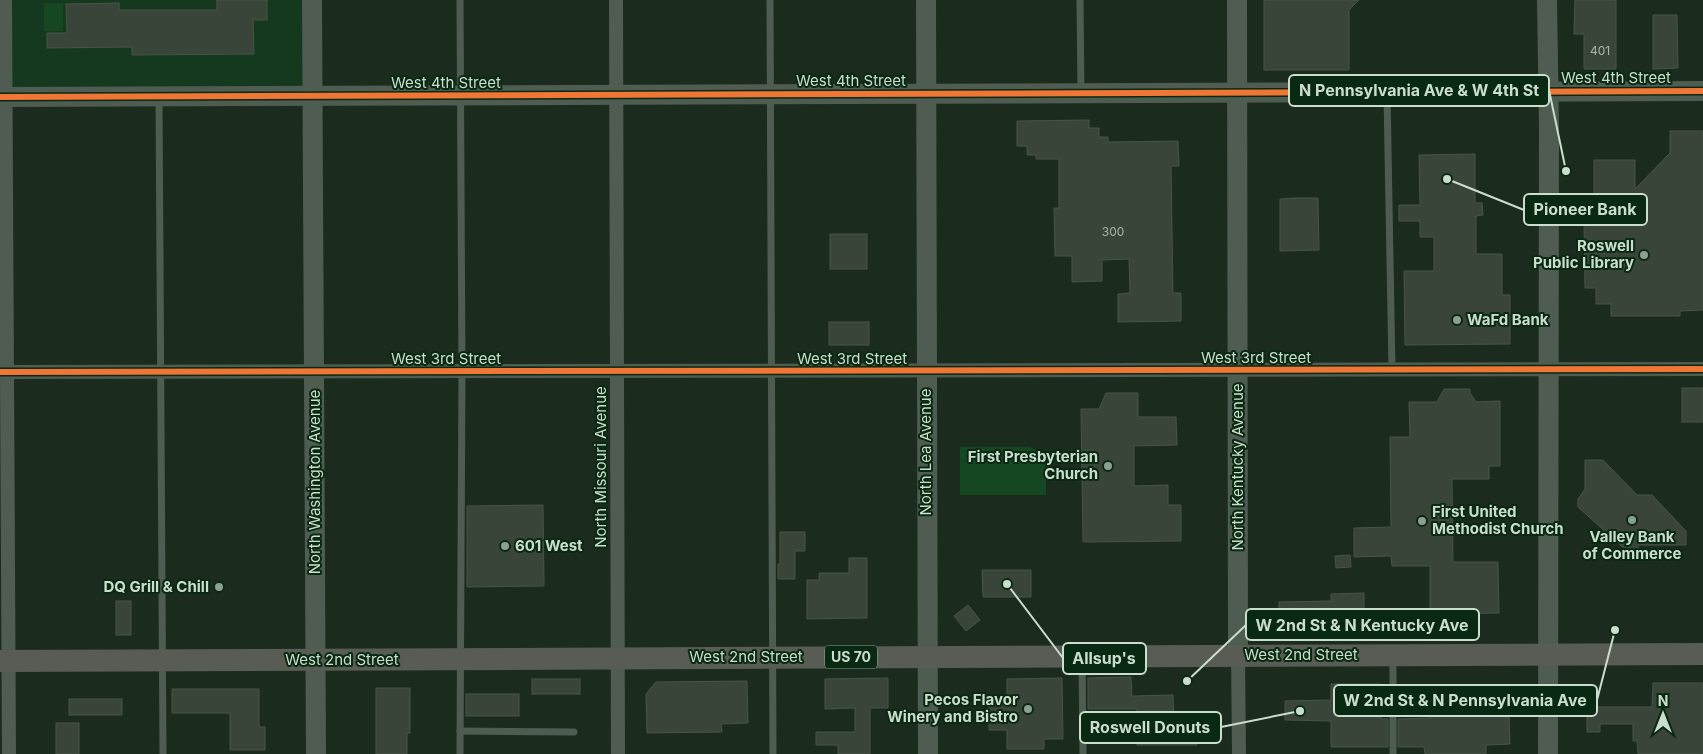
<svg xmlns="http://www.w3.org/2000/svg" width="1703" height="754" viewBox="0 0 1703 754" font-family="Inter,sans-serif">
  <rect width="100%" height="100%" fill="#1b2c1f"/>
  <polygon fill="#15391e" points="5,0 312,0 312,95 6,97"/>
  <g fill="#164723">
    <rect x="44" y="3" width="19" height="28"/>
    <polygon points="960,447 1030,447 1046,456 1046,495 960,495"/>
  </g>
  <g fill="#394538" stroke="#485447">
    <polygon points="217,0 267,0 267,20 253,20 254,54 132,55 132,47 47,48 47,33 67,33 66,4 119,3 119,10 217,10"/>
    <polygon points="1264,0 1359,0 1349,10 1349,70 1264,70"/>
    <polygon points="1575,0 1616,0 1616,69 1584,69 1584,34 1574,34"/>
    <polygon points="1653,15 1677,15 1678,68 1653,69"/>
    <polygon points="1089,120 1089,128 1099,128 1099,137 1108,137 1108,142 1178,141 1179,166 1171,166 1173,293 1181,293 1181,321 1118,322 1118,294 1130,293 1129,259 1102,260 1102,281 1072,282 1072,256 1055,256 1054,208 1059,208 1059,159 1036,159 1036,155 1027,155 1027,146 1017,146 1017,121"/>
    <polygon points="1670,131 1703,131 1703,310 1680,311 1680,316 1611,316 1611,304 1596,304 1596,288 1585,288 1584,222 1594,222 1594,160 1635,160 1635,189 1670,153"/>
    <polygon points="1475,154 1475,203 1482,203 1483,215 1476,216 1476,254 1502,254 1502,295 1510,295 1510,344 1405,345 1404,271 1434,271 1434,237 1420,237 1420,221 1399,221 1399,205 1420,205 1419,155"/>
    <polygon points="1294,198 1318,198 1319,250 1280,251 1280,199"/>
    <rect x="830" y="234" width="37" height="35"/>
    <rect x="829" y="322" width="40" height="23"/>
    <rect x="1682" y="388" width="21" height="34"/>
    <polygon points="1444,389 1470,389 1470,393 1476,402 1500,401 1500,466 1489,466 1489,479 1452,479 1453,562 1498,562 1499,613 1430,614 1430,566 1392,566 1391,556 1354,557 1354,528 1391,527 1390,437 1410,437 1409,402 1437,402"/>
    <polygon points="1106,393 1138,393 1138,417 1176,417 1177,445 1134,446 1134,486 1168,485 1168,505 1181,505 1181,541 1083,542 1081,409 1099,409"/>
    <polygon points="1585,460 1603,460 1637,495 1652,495 1686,531 1686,545 1638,545 1638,561 1578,507 1578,499 1585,489"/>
    <polygon points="543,505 544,586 467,587 467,506"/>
    <polygon points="780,532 805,532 805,551 795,551 795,579 778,579 778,564 780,564"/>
    <polygon points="1350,555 1351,567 1336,568 1335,556"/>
    <polygon points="849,558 867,558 867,618 807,619 807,580 819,580 819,573 849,573"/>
    <polygon points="982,570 1031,570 1031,597 983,597"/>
    <polygon points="1364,593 1364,619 1349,619 1349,629 1331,629 1331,620 1279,620 1279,602 1331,601 1331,594"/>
    <rect x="116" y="601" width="15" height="34"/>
    <polygon points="968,605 980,620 966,631 954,616"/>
    <polygon points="1131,677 1132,696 1173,695 1174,724 1197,723 1197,745 1137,745 1137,709 1088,709 1088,678"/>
    <polygon points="888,678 888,708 870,708 870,754 838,754 838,745 816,745 816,732 855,732 855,708 825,709 825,679"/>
    <polygon points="1062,678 1063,739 1044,739 1044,749 1007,749 1007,730 989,730 989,699 1007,699 1007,679"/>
    <rect x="532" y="679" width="48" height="15"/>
    <polygon points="747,681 748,723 721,724 722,732 647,733 646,694 656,682"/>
    <polygon points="1653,683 1703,683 1703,754 1638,754 1637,741 1633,741 1633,724 1600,724 1600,732 1587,732 1587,707 1652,707"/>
    <polygon points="1331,684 1381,684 1381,719 1388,719 1388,747 1331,747 1331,721 1285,720 1285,701 1331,700"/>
    <polygon points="376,688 410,688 410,733 407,733 407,754 376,754"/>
    <polygon points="172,689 259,689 259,727 265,727 265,750 230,750 230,713 172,713"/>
    <rect x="466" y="694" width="53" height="22"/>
    <rect x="69" y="699" width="53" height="16"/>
    <polygon points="1474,702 1474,709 1489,708 1489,715 1509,715 1510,744 1486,745 1486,754 1425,754 1424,747 1398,747 1398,719 1431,718 1431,703"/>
    <rect x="56" y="723" width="23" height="31"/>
  </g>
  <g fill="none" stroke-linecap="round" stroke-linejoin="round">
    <g stroke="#4f5c51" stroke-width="7">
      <polyline points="460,0 462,372 460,754"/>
      <polyline points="770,0 773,754"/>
      <polyline points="1080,0 1081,92"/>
      <polyline points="1387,94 1392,370"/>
      <polyline points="159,97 163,754"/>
      <polyline points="1082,659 1083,754"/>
      <polyline points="1393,659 1393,754"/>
      <polyline points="460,731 574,732"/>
    </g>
    <g stroke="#4f5c51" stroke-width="14">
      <polyline points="5,0 9,754"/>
      <polyline points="616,0 618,754"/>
      <polyline points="0,372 1703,369"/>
      <polyline points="1238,655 1239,754"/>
    </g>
    <g stroke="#4f5c51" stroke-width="20">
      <polyline points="312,0 316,754"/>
      <polyline points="926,0 928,754"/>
      <polyline points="1237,0 1238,655"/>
      <polyline points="1547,0 1549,128 1548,754"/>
      <polyline points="0,97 1703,91"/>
    </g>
    <polyline stroke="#585c54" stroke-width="22" points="0,661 1703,654"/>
    <defs>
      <g id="cycleway">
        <polyline points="0,97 1703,91"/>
        <polyline points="0,372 1703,369"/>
      </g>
    </defs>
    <use href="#cycleway" stroke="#092912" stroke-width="9"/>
    <use href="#cycleway" stroke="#f07635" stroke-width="6"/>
  </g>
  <g fill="#8d9f90" stroke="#092912" stroke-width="2">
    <circle cx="1644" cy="255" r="5"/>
    <circle cx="1457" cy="320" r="5"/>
    <circle cx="1108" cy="466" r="5"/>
    <circle cx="1632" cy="520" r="5"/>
    <circle cx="1422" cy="521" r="5"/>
    <circle cx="505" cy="546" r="5"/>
    <circle cx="219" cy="587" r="5"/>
    <circle cx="1028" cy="709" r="5"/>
  </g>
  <g text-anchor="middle" stroke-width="4" stroke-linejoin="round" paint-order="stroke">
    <g font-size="12" fill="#a6b7a8">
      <text x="1600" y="55">401</text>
      <text x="1113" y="236">300</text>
    </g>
    <rect fill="#092912" stroke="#91a795" stroke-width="1" x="825" y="645.5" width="52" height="23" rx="4"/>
    <g font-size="14" font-weight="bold" fill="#cbddcd">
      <text x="851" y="662">US 70</text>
    </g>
    <g font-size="15" fill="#cbddcd" stroke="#092912">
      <text x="1616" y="83">West 4th Street</text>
      <text x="851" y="86">West 4th Street</text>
      <text x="446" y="88">West 4th Street</text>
      <text x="1256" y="363">West 3rd Street</text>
      <text x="446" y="364">West 3rd Street</text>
      <text x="852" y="364">West 3rd Street</text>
      <text transform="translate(926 452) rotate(-90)" y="5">North Lea Avenue</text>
      <text transform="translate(601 467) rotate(-90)" y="5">North Missouri Avenue</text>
      <text transform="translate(1238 467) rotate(-90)" y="5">North Kentucky Avenue</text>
      <text transform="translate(315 482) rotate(-90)" y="5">North Washington Avenue</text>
      <text x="1301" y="660">West 2nd Street</text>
      <text x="746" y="662">West 2nd Street</text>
      <text x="342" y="665">West 2nd Street</text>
    </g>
    <g font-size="15" font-weight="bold" fill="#cbddcd" stroke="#092912" text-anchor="end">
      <text x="1634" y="251">Roswell<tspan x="1634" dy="17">Public Library</tspan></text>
      <text x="1467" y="325" text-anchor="start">WaFd Bank</text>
      <text x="1098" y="462">First Presbyterian<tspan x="1098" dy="17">Church</tspan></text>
      <text x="1432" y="517" text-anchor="start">First United<tspan x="1432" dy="17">Methodist Church</tspan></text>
      <text x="1632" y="542" text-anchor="middle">Valley Bank<tspan x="1632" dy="17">of Commerce</tspan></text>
      <text x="515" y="551" text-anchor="start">601 West</text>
      <text x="209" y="592">DQ Grill &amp; Chill</text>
      <text x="1018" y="705">Pecos Flavor<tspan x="1018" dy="17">Winery and Bistro</tspan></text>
    </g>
  </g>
  <path fill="none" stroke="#cbddcd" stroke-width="2" d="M1566 171L1549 90M1447 179L1524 210M1187 681L1246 625M1007 584L1063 658M1615 630L1597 700M1300 711L1221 727"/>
  <g fill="#cbddcd" stroke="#092912" stroke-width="2">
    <circle cx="1566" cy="171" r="5"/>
    <circle cx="1447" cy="179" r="5"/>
    <circle cx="1187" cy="681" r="5"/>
    <circle cx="1007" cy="584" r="5"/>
    <circle cx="1615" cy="630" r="5"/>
    <circle cx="1300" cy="711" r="5"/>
  </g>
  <g fill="#092912" stroke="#cbddcd" stroke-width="2">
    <rect x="1289" y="75" width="260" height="31" rx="5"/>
    <rect x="1524" y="194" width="123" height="31" rx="5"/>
    <rect x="1246" y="609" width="233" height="31" rx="5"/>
    <rect x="1063" y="643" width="83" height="31" rx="5"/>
    <rect x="1334" y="685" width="263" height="31" rx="5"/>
    <rect x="1080" y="712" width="141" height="31" rx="5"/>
  </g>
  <g font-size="16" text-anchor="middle" font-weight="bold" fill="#cbddcd">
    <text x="1419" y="96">N Pennsylvania Ave &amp; W 4th St</text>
    <text x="1585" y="215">Pioneer Bank</text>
    <text x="1362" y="631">W 2nd St &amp; N Kentucky Ave</text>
    <text x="1104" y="664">Allsup's</text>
    <text x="1465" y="706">W 2nd St &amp; N Pennsylvania Ave</text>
    <text x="1150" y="733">Roswell Donuts</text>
  </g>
  <g transform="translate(1663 714)" stroke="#092912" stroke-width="4" paint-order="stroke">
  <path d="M0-4L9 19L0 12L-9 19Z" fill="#cbddcd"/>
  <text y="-8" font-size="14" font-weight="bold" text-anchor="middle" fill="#cbddcd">N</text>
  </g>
</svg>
